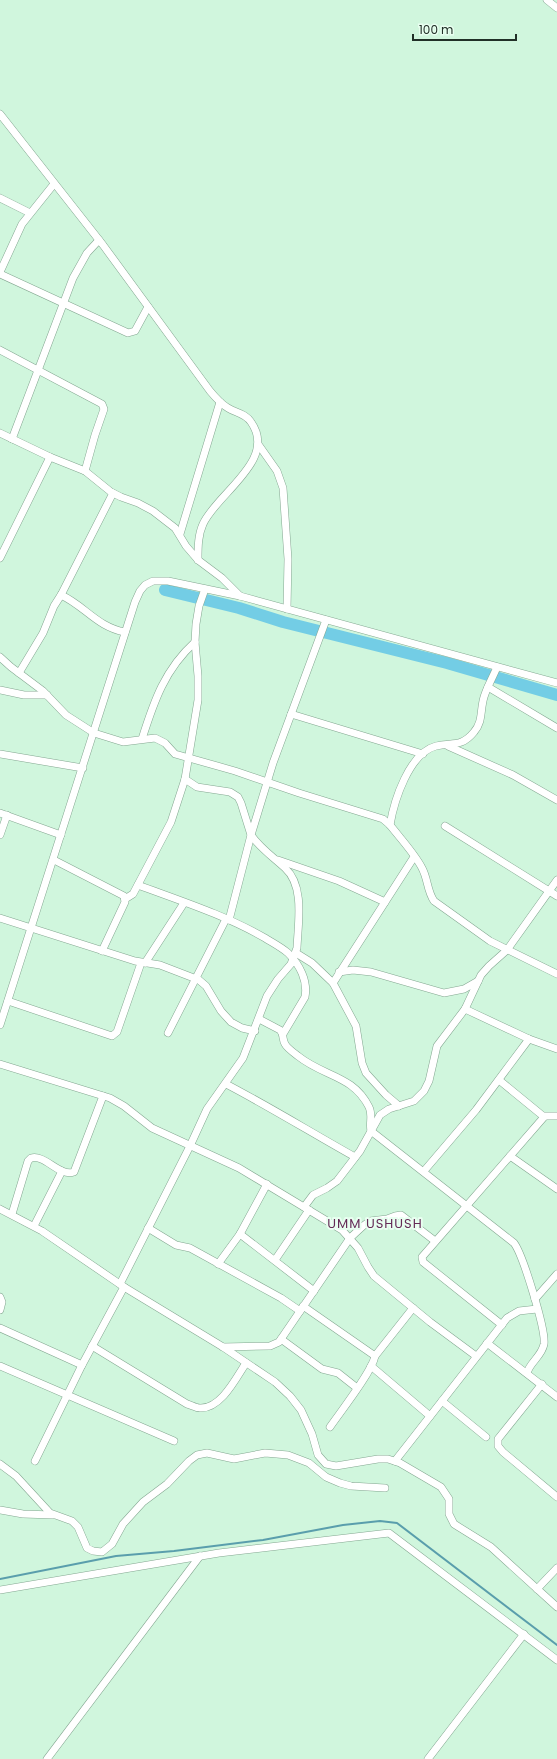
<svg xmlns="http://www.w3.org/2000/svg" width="557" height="1759" viewBox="0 0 557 1759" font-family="Poppins,sans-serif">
  <rect width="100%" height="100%" fill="#d0f6dd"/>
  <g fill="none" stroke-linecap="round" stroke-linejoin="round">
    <polyline stroke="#5a9eac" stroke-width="2" points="0,1579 116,1556 174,1551 263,1540 343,1525 380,1521 397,1523 557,1645"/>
    <polyline stroke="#73cde5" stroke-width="12" points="165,590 239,608 283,622 447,663 557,695"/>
    <defs>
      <g id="minor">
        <polyline points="547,0 557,8"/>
        <path d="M0 114 103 245 210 391C215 397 221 404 228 408 236 413 245 413 251 422 278 460 217 493 203 524 198 535 198 547 198 560"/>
        <polyline points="0,198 30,213"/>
        <polyline points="0,272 22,224 54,184"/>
        <polyline points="0,274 128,333 135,331 148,307"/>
        <polyline points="0,350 102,404 104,409 95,435 85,471"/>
        <polyline points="0,433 50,457 85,471 111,492 121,497 138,503 153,511 175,528 186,546 198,560 222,578 240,596"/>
        <polyline points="12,439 73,278 87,253 99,240"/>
        <polyline points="258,444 277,471 283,488 288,559 287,609"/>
        <polyline points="180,534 220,402"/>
        <polyline points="0,558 50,457"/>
        <path d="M61 595C85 606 97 627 125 632"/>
        <path d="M0 657 11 667 43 691 66 715 94 733 123 742 155 738 165 743 175 754 235 771 299 793 383 819 390 825C400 838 415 854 422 868 428 879 427 891 434 901L490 941 557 974"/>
        <polyline points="19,673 43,633 54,606 61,595 113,493"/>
        <polyline points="488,687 557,728"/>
        <polyline points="0,690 24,695 47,695"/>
        <polyline points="291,714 423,754"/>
        <path d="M142 739C154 701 165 669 195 642"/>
        <polyline points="448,746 513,775 557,800"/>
        <polyline points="0,754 83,768"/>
        <polyline points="185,779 197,787 230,792 238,797 241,803 251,835 229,920"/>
        <polyline points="0,813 61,835"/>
        <path d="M390 825C394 801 409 753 436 746 452 742 461 748 474 732 483 722 480 710 484 697 487 687 493 677 497 667"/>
        <polyline points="445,826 557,896"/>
        <polyline points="0,835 7,815"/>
        <polyline points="54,860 124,896 125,902 102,951"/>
        <polyline points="278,860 339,881 385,902"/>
        <path d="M138 885C181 901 225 915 265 938 273 943 281 947 288 953 300 965 308 981 305 997L283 1034"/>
        <polyline points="125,899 133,894 171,822 185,779 198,700 198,676 195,642 196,624 199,606 205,589"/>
        <polyline points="0,918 135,961 160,965 199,980 206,986 221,1011 231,1022 242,1028 255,1031"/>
        <polyline points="296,953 312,963 333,983 356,1026 362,1063 366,1073 386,1095 399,1106"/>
        <polyline points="145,963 184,903"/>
        <polyline points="339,972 353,970 371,972 444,993 464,989 478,981"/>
        <polyline points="333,983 414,857"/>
        <polyline points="8,1001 112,1036 117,1032 141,963"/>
        <polyline points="465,1009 529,1039 557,1049"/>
        <path d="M259 1019 280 1030C284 1034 282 1039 285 1044 287 1048 294 1053 298 1056 324 1077 353 1075 369 1107 373 1115 369 1123 371 1131L514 1243C523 1255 546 1330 544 1344 542 1356 530 1362 527 1373"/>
        <polyline points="0,1025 135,602 140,591 145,585 153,581 168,581 240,596 557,683"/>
        <polyline points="168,1033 226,919"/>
        <polyline points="0,1064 110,1098 124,1106 152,1128 239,1168 342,1230 358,1248 368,1267 374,1276 430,1322 476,1356"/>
        <polyline points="499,1080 543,1116 557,1116"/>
        <path d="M226 1084C270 1107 312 1133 355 1157"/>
        <polyline points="510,1156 557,1189"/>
        <polyline points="424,1171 476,1110 529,1039"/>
        <polyline points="304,1207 313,1195 327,1188 337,1181 360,1151 380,1115 389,1109 414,1101 424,1091 429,1081 437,1046 465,1009 481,975 489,966 507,950 557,880"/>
        <polyline points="0,1209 42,1231 124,1287 223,1347 275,1382 290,1396 301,1410 312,1434 318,1455 326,1464 336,1466 378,1459 388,1459 400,1463 441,1487 449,1499 449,1514 454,1524 491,1547 557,1607"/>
        <path d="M12 1214 28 1161 31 1158C45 1154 59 1177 74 1172L103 1096"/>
        <polyline points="34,1226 62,1171"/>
        <polyline points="148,1228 176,1245 190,1248 281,1298 300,1311"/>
        <polyline points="240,1234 314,1291"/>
        <polyline points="275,1260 309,1210"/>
        <polyline points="218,1264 240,1234 267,1184"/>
        <path d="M120 1284 190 1146 207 1109 243 1058 267 996 278 979 291 964 297 948C298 923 305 886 285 868 273 857 260 848 251 835L273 763 326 620"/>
        <polyline points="0,1297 2,1302 0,1310"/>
        <polyline points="535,1299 557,1274"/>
        <polyline points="303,1306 375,1356 413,1308"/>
        <polyline points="502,1325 423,1262 422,1257 544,1117"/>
        <polyline points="0,1328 82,1365"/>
        <polyline points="281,1339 322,1369 338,1373 357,1388"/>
        <polyline points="487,1343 557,1397"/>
        <path d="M92 1346 187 1404C191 1405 196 1408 200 1408 221 1409 236 1378 246 1363"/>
        <polyline points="223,1347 270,1346 279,1342 350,1238 363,1226 370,1221 387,1219 395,1216 401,1215 435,1241"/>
        <polyline points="0,1366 174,1441"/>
        <polyline points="371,1366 430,1416"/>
        <polyline points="542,1384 498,1439 498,1446 503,1452 557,1497"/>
        <polyline points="442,1401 486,1437"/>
        <path d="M330 1427C341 1411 372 1372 375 1356"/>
        <polyline points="35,1461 82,1365 124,1287"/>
        <polyline points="395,1461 507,1318 519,1311 537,1309"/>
        <polyline points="0,1464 16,1476 50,1513 72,1521 78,1527 87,1548 93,1551 102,1552 112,1544 123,1524 143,1502 167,1484 189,1461 197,1455 207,1453 234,1459 265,1453 288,1455 309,1463 326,1477 340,1483 351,1486 385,1488"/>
        <polyline points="0,1510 23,1514 53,1515"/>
        <polyline points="537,1589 557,1568"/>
        <polyline points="0,1590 219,1553 389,1533 557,1660"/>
        <polyline points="47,1759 200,1556"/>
        <polyline points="428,1759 524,1634"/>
      </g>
    </defs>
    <use href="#minor" stroke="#84a791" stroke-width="8"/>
    <use href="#minor" stroke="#fff" stroke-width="7"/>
  </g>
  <g text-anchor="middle" stroke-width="4" stroke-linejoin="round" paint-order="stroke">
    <g font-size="13" letter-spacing="1" fill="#652c57" stroke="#e8fff0">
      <text x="375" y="1228">UMM USHUSH</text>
    </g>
  </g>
  <path d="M413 34v6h103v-6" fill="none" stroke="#213027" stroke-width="2"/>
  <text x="419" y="34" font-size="12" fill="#213027" stroke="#e8fff0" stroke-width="3" paint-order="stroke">100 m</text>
</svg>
